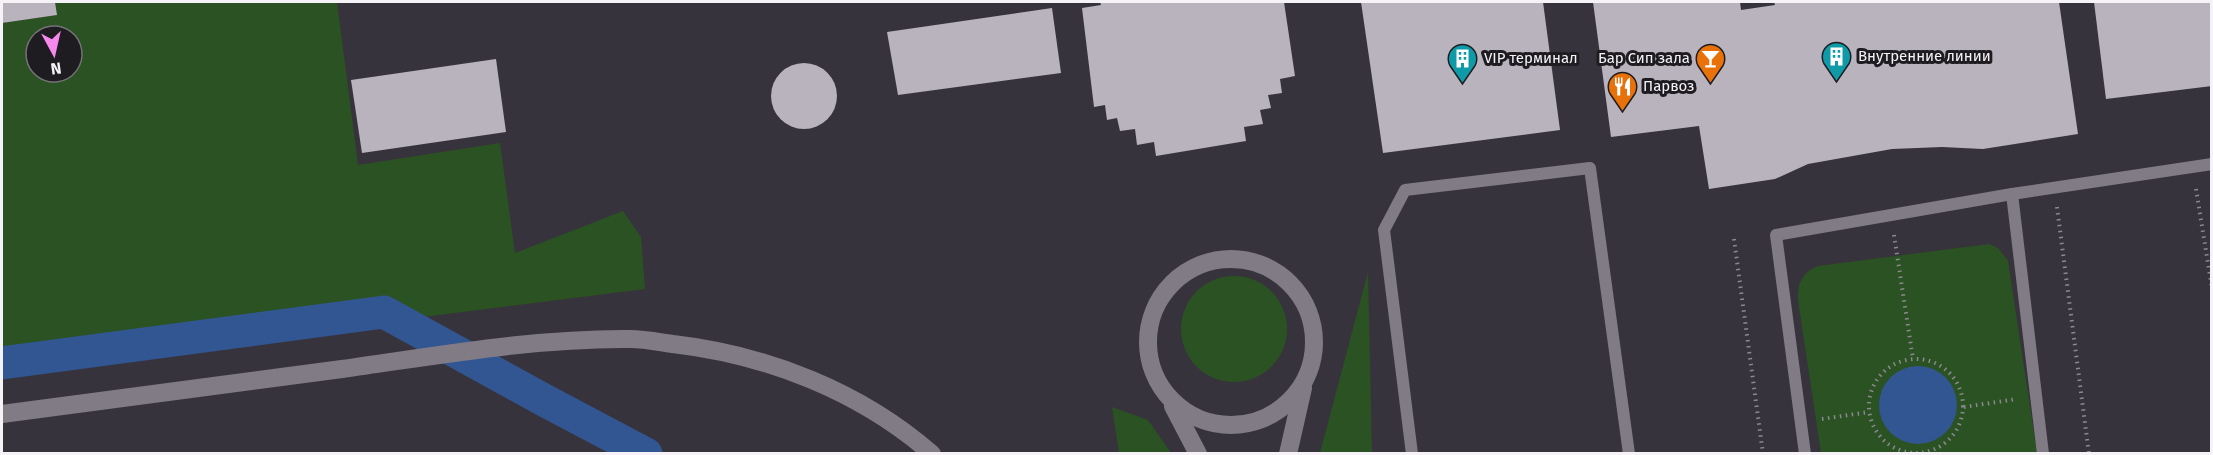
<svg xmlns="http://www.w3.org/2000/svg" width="2213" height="455" viewBox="0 0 2213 455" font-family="'Fira Sans',sans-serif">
  <rect width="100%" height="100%" fill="#37333c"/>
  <g fill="#2b5222" fill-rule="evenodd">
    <path d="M55 2H337L358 165 500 143 515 253 623 211 641 237 645 289 415 318 386 302 2 352V23L56 15ZM36 36H72V72H36Z"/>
    <path d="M1989 244 1998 248 2008 261 2037 453H1821L1798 300C1797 284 1802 272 1818 266Z"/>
    <polygon points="1368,272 1372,453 1320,453"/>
    <circle cx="1234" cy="329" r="53"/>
    <polygon points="1112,407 1148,420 1171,453 1119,453"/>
  </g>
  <circle fill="#325692" cx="1918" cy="405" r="39"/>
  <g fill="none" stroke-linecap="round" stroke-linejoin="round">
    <polyline stroke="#325692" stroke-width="33" points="2,363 384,312 542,399 646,454"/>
  </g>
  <g fill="#b8b3bd">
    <polygon points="2,2 55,2 57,15 2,23"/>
    <polygon points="1100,2 1284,2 1295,76 1280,79 1282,93 1268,95 1271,108 1260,110 1263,124 1244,127 1246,141 1156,156 1154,142 1137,145 1135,129 1120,131 1117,118 1107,120 1105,105 1094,107 1082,8 1101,5"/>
    <polygon points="1361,2 1543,2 1560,130 1383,153"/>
    <polygon points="1593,2 1740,2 1741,10 1775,5 1774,2 2059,2 2078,134 1983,149 1942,147 1892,149 1808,164 1775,179 1709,189 1699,126 1611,137"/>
    <polygon points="2094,2 2212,2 2212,86 2106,99"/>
    <polygon points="1052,8 1061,73 898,95 887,32"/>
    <polygon points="496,59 506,132 362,153 351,80"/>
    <circle cx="804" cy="96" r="33"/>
  </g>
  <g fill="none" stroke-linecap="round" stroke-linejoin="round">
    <g stroke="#8b888f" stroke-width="4" stroke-dasharray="1.5 4.5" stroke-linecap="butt">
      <polyline points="2196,189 2212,288"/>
      <polyline points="2057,207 2089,454"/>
      <polyline points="1894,235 1913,359"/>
      <polyline points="1734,239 1763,454"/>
      <circle cx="1916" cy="406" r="47"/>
      <polyline points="1964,407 2017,399"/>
      <polyline points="1822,419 1869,412"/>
    </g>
    <g stroke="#807b85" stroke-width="12">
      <polyline points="2012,194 2043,454"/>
      <polyline points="1412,454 1384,230 1405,190 1590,168 1629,454"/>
      <polyline points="1805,454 1776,235 2012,194 2212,164"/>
    </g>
    <g stroke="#807b85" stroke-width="18">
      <circle cx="1231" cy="342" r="83"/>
      <polyline points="1173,406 1198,454"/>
      <polyline points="1288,454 1303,388"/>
    </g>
    <path stroke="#807b85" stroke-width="18" d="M2 414C115 399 228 384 342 369 436 356 534 338 630 339 644 339 659 342 673 344 767 355 860 391 932 454"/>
  </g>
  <defs>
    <symbol id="building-pin" viewBox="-11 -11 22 30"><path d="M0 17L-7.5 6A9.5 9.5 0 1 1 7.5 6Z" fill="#0f9aa8" stroke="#1e1c20"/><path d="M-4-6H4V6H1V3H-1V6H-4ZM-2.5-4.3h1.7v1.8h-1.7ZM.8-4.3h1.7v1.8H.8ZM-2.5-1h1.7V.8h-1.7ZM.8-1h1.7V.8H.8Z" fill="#fff"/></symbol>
    <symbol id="bar-pin" viewBox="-11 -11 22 30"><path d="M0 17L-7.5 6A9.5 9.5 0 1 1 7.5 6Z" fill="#e8710a" stroke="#1e1c20"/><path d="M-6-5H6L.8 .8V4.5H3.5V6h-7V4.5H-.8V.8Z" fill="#fff"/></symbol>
    <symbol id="restaurant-pin" viewBox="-11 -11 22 30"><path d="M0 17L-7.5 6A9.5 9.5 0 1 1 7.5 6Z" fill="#e8710a" stroke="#1e1c20"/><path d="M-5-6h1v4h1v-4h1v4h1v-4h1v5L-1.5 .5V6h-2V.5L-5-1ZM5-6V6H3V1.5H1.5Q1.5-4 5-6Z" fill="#fff"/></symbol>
  </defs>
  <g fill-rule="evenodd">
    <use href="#building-pin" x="1820" y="40" width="33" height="45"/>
    <use href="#building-pin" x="1446" y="42" width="33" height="45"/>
    <use href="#bar-pin" x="1694" y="42" width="33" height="45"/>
    <use href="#restaurant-pin" x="1606" y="70" width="33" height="45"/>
  </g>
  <g text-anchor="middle" stroke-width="6" stroke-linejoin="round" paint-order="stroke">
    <g font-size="15" fill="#f5f3f8" stroke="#1e1c20" text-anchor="start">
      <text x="1858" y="61">Внутренние линии</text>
      <text x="1484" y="63">VIP терминал</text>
      <text x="1690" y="63" text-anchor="end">Бар Сип зала</text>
      <text x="1643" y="91">Парвоз</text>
    </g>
  </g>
  <rect width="2213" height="455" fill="none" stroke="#f5f3f8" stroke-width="6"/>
  <g transform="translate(54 54) rotate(172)"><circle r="28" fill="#1e1c20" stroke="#747276" stroke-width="1.5"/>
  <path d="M0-4.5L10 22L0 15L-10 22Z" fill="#f788ec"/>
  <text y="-9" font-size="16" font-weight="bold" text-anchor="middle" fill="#f5f3f8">N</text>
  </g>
</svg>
